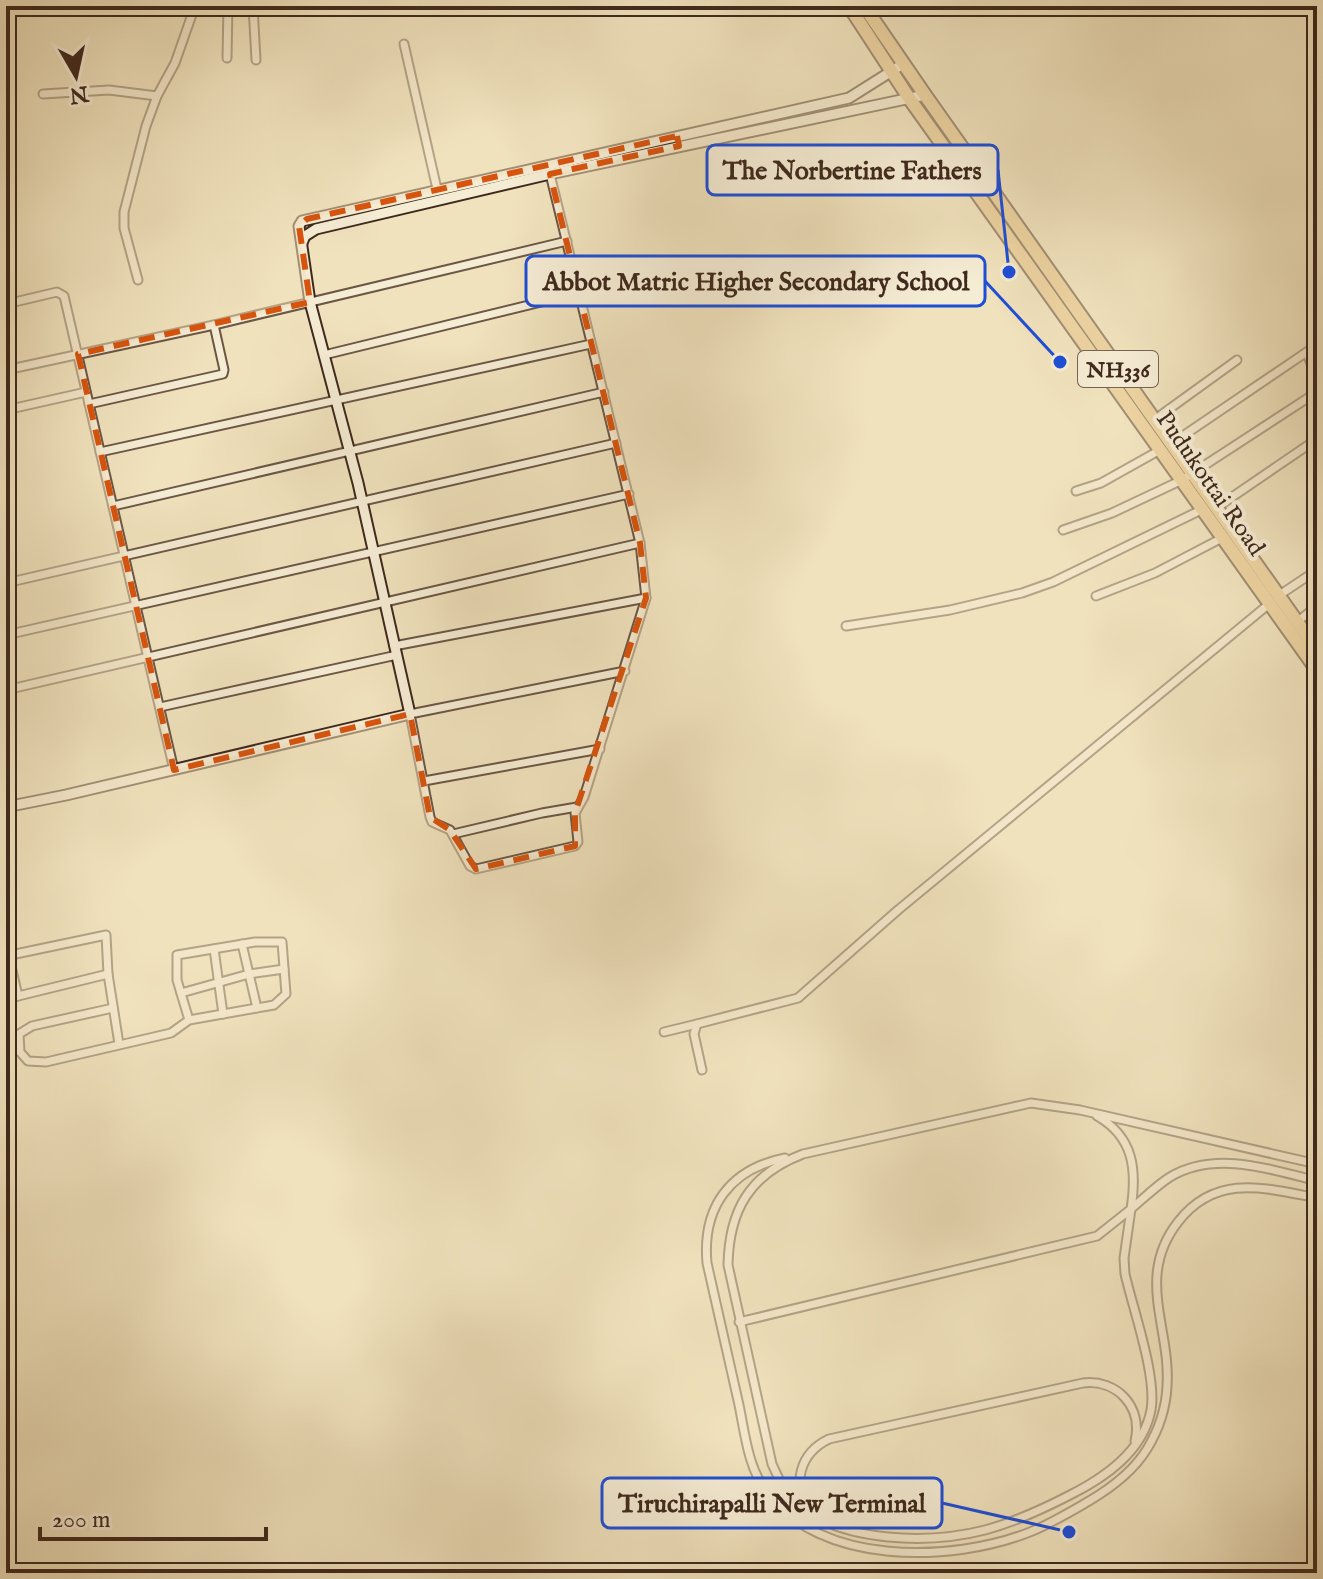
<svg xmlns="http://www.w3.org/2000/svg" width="1323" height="1579" viewBox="0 0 1323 1579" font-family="'IM FELL English',serif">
  <rect width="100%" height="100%" fill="#f0e2bd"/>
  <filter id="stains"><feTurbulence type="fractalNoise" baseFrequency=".0025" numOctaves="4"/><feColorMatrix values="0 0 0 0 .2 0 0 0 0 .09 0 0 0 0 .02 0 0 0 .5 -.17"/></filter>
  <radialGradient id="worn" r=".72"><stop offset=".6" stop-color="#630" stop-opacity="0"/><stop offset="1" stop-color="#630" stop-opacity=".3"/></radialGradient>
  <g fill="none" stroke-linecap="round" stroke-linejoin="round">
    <defs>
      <g id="street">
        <polyline points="253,6 256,60"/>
        <polyline points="63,9 75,6"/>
        <polyline points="404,44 437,189"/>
        <polyline points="227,58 228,6"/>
        <polyline points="43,94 109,90 157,96"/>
        <polyline points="550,174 640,543 646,598 584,797 575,813 578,842 575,846 476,869 470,866 450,830 432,822 430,817 410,714 625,671"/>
        <polyline points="138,280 124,228 124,212 146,126 157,96 175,63 195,6"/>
        <polyline points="6,289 10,303"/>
        <polyline points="6,304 57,292 64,296 174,770"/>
        <polyline points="1307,353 1317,380"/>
        <polyline points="324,355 578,293"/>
        <polyline points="6,370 214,325 567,241"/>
        <polyline points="89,404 223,374 224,370 214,325"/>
        <polyline points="6,410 86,392"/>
        <polyline points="1154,420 1237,360"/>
        <polyline points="1171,444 1317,345"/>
        <polyline points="100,452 591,344"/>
        <polyline points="1076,491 1101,483 1160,450"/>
        <polyline points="113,506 604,392"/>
        <polyline points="1216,508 1317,439"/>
        <polyline points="1063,530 1112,513 1182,480 1317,392"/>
        <polyline points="6,583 616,443"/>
        <polyline points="1096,596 1155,573 1222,538"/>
        <polyline points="1278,596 1317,570"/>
        <polyline points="1297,622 1317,606"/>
        <polyline points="846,626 950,610 1022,593 1053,582 1203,509"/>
        <polyline points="6,635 629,494"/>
        <polyline points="394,646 646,598"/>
        <polyline points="6,690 640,543"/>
        <polyline points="160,707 397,655"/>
        <polyline points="424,781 600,749"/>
        <polyline points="453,834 542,813 577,807"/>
        <polyline points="6,944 18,996"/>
        <polyline points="242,944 257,1008"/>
        <polyline points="214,949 223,1014"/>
        <polyline points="6,956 106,935 108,974 119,1044"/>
        <polyline points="181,993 249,974 284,969"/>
        <polyline points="6,999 108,974"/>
        <polyline points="113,1008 32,1026 19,1034 20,1052 28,1061 46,1062 171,1033 189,1020 274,1005 286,994 282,942 255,942 177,955 177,980 189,1020"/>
        <polyline points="664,1032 697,1024"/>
        <polyline points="702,1070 694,1034 697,1024 798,998 898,910 1269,604"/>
        <path d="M785 1158C730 1169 702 1207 707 1263 718 1310 728 1358 739 1405 745 1434 748 1467 766 1491 819 1566 952 1563 1030 1532 1050 1524 1070 1512 1089 1501 1111 1488 1133 1472 1147 1449 1158 1431 1166 1408 1167 1386 1171 1328 1135 1277 1178 1222 1216 1173 1265 1188 1317 1198"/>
        <path d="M1317 1164 1080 1110 1031 1103 803 1154C750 1174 729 1210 728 1265L772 1464C779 1479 785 1495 798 1505 844 1543 930 1544 985 1530 1015 1522 1043 1509 1070 1495 1104 1478 1143 1452 1151 1410 1157 1376 1133 1309 1125 1274L1124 1258 1131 1209C1144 1198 1156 1186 1170 1177 1215 1150 1270 1169 1317 1181"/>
        <path d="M739 1322 1097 1236 1131 1209C1137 1170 1134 1137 1097 1116"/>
        <path d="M810 1510C791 1484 800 1453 829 1439L1083 1383C1117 1379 1143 1407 1135 1441"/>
      </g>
      <g id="secondary">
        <polyline points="302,243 305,236 316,229 550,174 925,95"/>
        <polyline points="6,807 66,795 410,714 358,483 310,302 299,226 302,221 849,98 903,64"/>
      </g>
      <g id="highway">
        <polyline points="849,6 909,98 1317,670"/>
        <polyline points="864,6 925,95 1317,650"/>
      </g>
    </defs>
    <use href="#street" stroke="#6b5745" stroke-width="11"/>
    <use href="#secondary" stroke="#3f291d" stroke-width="13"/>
    <use href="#highway" stroke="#3f291d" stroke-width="16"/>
    <use href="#street" stroke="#f5ecd4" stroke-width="7"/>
    <use href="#secondary" stroke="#f5ecd4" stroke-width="9"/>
    <use href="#highway" stroke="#e8c17e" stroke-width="12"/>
  </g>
  <path d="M0 0H1323V1579H0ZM677 136 679 146 550 174 640 543 646 598 575 813V846L476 869 450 830 430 817 410 714 174 770 78 354 310 302 299 226 307 219Z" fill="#f0e2bd" fill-opacity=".55" fill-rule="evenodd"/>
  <path fill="none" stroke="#d7540e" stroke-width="6" stroke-dasharray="16 10" stroke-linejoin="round" d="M677 136 679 146 550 174 640 543 646 598 575 813V846L476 869 450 830 430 817 410 714 174 770 78 354 310 302 299 226 307 219Z"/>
  <g text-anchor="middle" stroke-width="8" stroke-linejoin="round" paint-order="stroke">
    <rect fill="#f5ecd4" stroke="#766454" stroke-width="2" x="1078" y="351" width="80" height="36" rx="6"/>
    <g font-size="22" font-weight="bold" fill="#3f291d">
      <text x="1118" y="377">NH336</text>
    </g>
    <g font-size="24" fill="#3f291d" stroke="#f5ecd4">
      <text transform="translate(1211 483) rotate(55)" y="8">Pudukottai Road</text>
    </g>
  </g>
  <path fill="none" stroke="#1d4ed8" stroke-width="3" d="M1009 272L998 170M1060 362L985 281M1069 1532L942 1503"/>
  <g fill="#1d4ed8" stroke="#f5ecd4" stroke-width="3">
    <circle cx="1009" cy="272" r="8"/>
    <circle cx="1060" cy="362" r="8"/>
    <circle cx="1069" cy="1532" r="8"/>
  </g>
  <g fill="#f5ecd4" stroke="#1d4ed8" stroke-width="3">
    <rect x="707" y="145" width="291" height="50" rx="8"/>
    <rect x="526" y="256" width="459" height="50" rx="8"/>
    <rect x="602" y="1478" width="340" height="50" rx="8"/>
  </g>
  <g font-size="26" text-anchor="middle" font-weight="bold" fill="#3f291d">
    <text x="852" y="179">The Norbertine Fathers</text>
    <text x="756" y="290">Abbot Matric Higher Secondary School</text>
    <text x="772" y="1512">Tiruchirapalli New Terminal</text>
  </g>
  <rect width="1323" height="1579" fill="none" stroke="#f0e2bd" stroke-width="32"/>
  <rect x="8" y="8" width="1307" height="1563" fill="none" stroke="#3f291d" stroke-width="4"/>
  <rect x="16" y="16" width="1291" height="1547" fill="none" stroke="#3f291d" stroke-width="2"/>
  <g transform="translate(76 76) rotate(171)" stroke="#f5ecd4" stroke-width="6" paint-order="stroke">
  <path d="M0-6L14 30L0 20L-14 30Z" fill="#3f291d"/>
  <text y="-12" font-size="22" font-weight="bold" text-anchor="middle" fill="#3f291d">N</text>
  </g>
  <path d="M40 1527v12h226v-12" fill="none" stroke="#3f291d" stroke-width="4"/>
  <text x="52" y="1527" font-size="24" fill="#3f291d" stroke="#f5ecd4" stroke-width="6" paint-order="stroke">200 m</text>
  <rect width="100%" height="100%" filter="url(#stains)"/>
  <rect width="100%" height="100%" fill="url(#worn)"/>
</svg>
